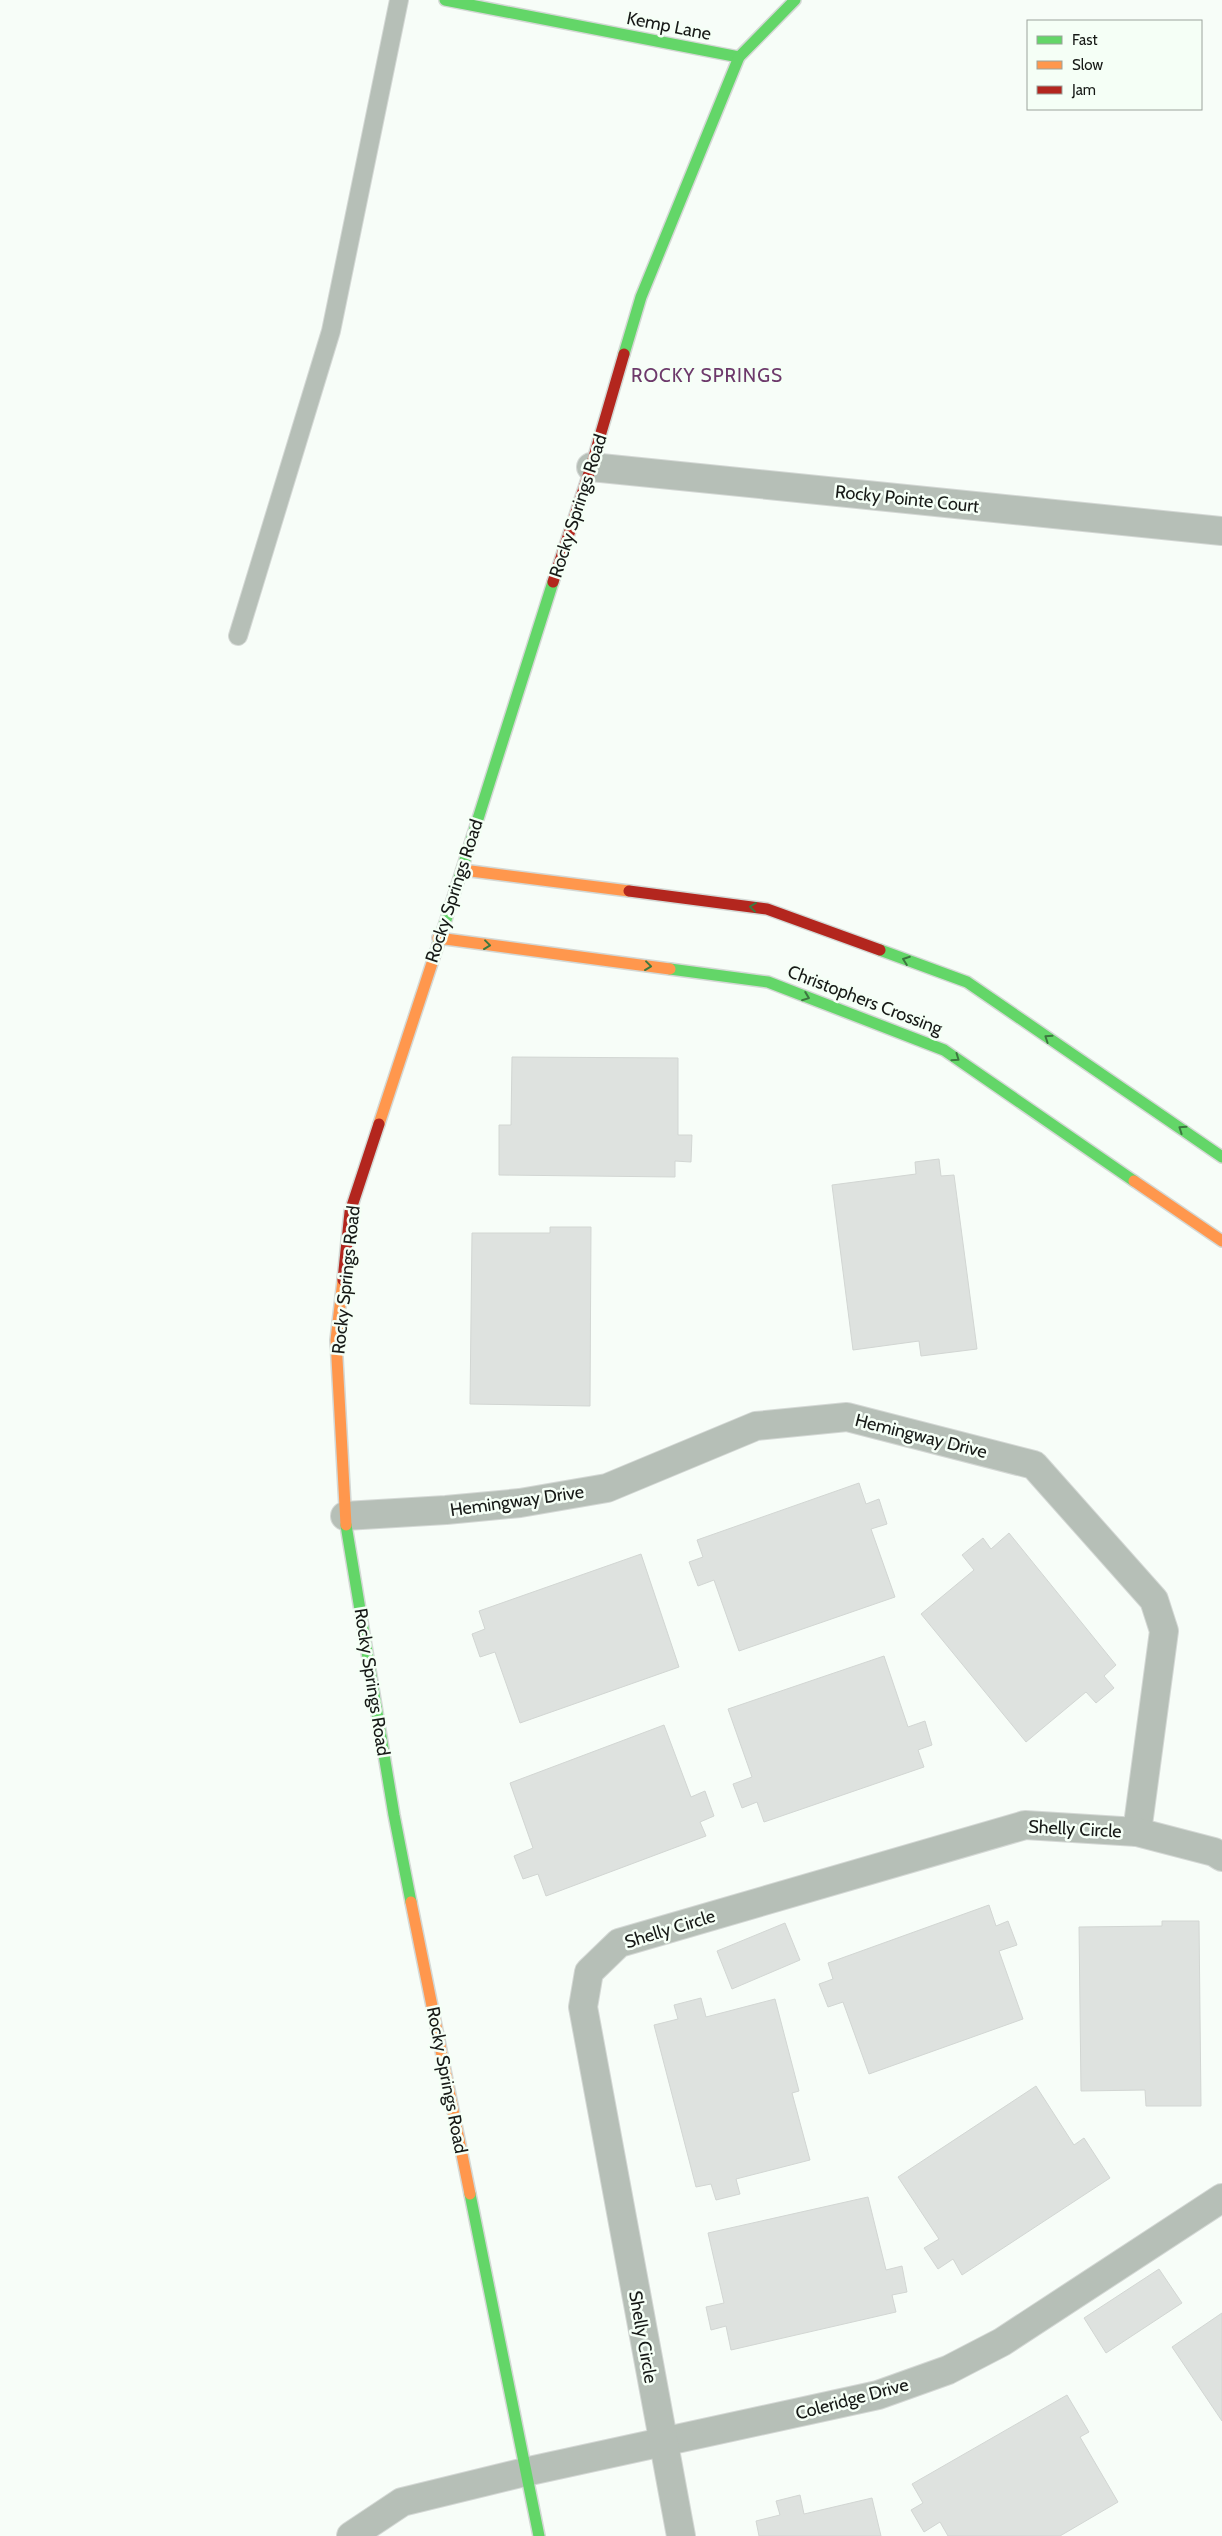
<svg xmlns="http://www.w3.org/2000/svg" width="1222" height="2536" viewBox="0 0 1222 2536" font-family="Cabin,sans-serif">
  <rect width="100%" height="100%" fill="#f7fdf8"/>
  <g fill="#dee2df" stroke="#d2d6d3">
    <polygon points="512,1057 678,1058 678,1135 692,1135 691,1162 675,1161 675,1177 499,1175 499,1125 511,1125"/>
    <polygon points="939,1159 941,1176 954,1175 977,1349 921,1356 919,1341 853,1350 832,1185 916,1174 915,1162"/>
    <polygon points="550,1227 591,1227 590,1406 470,1404 472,1233 550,1233"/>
    <polygon points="859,1483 866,1504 879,1499 887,1524 871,1529 895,1597 739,1651 714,1580 698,1586 689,1562 703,1557 697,1540"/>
    <polygon points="1009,1533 1116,1665 1104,1676 1114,1688 1096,1703 1086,1692 1026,1742 921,1614 974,1570 962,1555 983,1538 991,1549"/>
    <polygon points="641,1554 679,1667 520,1723 495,1652 480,1657 472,1634 485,1629 479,1611"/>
    <polygon points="884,1656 908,1727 925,1721 932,1745 918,1750 924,1767 764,1822 757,1802 742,1808 733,1784 752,1777 728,1709"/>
    <polygon points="664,1725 691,1797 705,1791 714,1816 700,1822 706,1836 546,1896 538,1874 523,1879 514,1856 533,1848 510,1783"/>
    <polygon points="989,1905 996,1926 1008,1921 1017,1945 999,1951 1023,2019 869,2074 843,2002 828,2007 819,1984 833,1979 828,1963"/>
    <polygon points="1162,1921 1199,1921 1201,2106 1146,2106 1145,2090 1081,2091 1079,1927 1162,1926"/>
    <polygon points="785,1923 800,1960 732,1989 717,1951"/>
    <polygon points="701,1998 706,2017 775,1999 799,2091 792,2093 810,2160 736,2179 740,2194 716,2200 711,2184 696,2187 654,2025 678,2019 674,2005"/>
    <polygon points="1036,2086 1074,2145 1084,2138 1110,2178 962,2275 953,2259 938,2269 924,2248 939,2239 898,2177"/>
    <polygon points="868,2197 886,2270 902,2266 907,2292 892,2295 896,2312 731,2350 726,2326 711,2330 706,2307 724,2303 708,2233"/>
    <polygon points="1159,2269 1182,2303 1106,2353 1084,2318"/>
    <polygon points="1222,2313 1222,2421 1172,2347"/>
    <polygon points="1067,2395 1089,2432 1080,2437 1118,2502 1060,2536 948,2536 940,2522 924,2532 911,2510 923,2503 912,2484"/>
    <polygon points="800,2495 804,2514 872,2498 881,2536 759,2536 756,2521 780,2515 776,2501"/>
  </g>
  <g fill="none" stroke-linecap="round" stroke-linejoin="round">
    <defs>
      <polyline id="lane" points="238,636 331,331 399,0"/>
      <g id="street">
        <polyline points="591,467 1222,531"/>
        <polyline points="345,1516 446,1510 520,1503 607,1488 756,1426 847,1417 1034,1465 1154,1600 1164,1631 1137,1832"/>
        <polyline points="351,2536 402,2502 525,2472 878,2395 948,2370 1002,2342 1222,2198"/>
        <polyline points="681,2536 583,2007 589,1972 619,1943 1025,1825 1137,1832 1214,1852 1222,1857"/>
      </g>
      <g id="fast">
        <polyline points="445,0 739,57"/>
        <polyline points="624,354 641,297 739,57 795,0"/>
        <polyline points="438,945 553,582"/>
        <polyline points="880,950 967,982 1222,1157"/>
        <polyline points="670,969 768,982 944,1050 1134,1181"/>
        <polyline points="346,1525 394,1815 411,1902"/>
        <polyline points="470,2194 539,2536"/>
      </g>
      <g id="slow">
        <polyline points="463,870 629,891"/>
        <polyline points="438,938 670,969"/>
        <polyline points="379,1124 438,945"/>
        <polyline points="1134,1181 1222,1241"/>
        <polyline points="343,1280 336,1340 346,1525"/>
        <polyline points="411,1902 470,2194"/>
      </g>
      <g id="jam">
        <polyline points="553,582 591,467 624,354"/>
        <polyline points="629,891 767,909 880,950"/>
        <polyline points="343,1280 350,1212 379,1124"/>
      </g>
    </defs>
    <use href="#lane" stroke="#d4d8d5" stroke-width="20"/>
    <use href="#street" stroke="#d4d8d5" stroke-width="30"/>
    <use href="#fast" stroke="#d4d8d5" stroke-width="14"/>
    <use href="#slow" stroke="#d4d8d5" stroke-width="14"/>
    <use href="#jam" stroke="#d4d8d5" stroke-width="14"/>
    <use href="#lane" stroke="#b6bfb7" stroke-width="18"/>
    <use href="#street" stroke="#b6bfb7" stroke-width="28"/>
    <use href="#fast" stroke="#63d668" stroke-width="11"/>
    <use href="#slow" stroke="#ff974d" stroke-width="11"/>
    <use href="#jam" stroke="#b3261e" stroke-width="11"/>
  </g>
  <defs><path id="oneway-chevron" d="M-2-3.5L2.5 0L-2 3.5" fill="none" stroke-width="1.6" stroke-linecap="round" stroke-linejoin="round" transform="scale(1.25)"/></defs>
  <g stroke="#3c783f">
    <use href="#oneway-chevron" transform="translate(753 907) rotate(-173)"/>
    <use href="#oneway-chevron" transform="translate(487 945) rotate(7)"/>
    <use href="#oneway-chevron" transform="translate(906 960) rotate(-160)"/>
    <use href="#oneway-chevron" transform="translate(648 966) rotate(7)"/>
    <use href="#oneway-chevron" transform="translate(806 997) rotate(21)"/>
    <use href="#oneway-chevron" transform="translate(1048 1038) rotate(-146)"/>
    <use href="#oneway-chevron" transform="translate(956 1058) rotate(35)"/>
    <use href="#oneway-chevron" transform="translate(1182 1129) rotate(-146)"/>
  </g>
  <g text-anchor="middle" stroke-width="5" stroke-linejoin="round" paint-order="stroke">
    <g font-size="18" fill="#161916" stroke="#f5fff6">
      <text transform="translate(669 26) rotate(11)" y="6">Kemp Lane</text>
      <text transform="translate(907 499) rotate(6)" y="6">Rocky Pointe Court</text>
      <text transform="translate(578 506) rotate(-72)" y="6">Rocky Springs Road</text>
      <text transform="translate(454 891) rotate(-72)" y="6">Rocky Springs Road</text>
      <text transform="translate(865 1000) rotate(21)" y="6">Christophers Crossing</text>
      <text transform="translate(346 1280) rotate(-84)" y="6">Rocky Springs Road</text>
      <text transform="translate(921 1436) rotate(14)" y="6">Hemingway Drive</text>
      <text transform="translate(517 1501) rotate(-8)" y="6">Hemingway Drive</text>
      <text transform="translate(372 1682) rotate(81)" y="6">Rocky Springs Road</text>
      <text transform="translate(1075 1829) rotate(3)" y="6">Shelly Circle</text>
      <text transform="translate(670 1929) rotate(-17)" y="6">Shelly Circle</text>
      <text transform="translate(447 2080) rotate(79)" y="6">Rocky Springs Road</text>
      <text transform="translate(643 2337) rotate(80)" y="6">Shelly Circle</text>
      <text transform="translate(852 2399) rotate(-15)" y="6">Coleridge Drive</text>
    </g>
    <g font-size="19" letter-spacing="1" fill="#6d396b" stroke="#f5fff6">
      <text x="707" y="382">ROCKY SPRINGS</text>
    </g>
  </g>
  <rect x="1027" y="20" width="175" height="90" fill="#f5fff6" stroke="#9ca39c"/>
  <rect x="1037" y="36" width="25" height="8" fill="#63d668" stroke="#9ca39c"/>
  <text x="1072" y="45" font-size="15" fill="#161916">Fast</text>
  <rect x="1037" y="61" width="25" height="8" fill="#ff974d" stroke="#9ca39c"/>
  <text x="1072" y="70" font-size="15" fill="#161916">Slow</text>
  <rect x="1037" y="86" width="25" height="8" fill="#b3261e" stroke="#9ca39c"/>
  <text x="1072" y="95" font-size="15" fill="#161916">Jam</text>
</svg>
